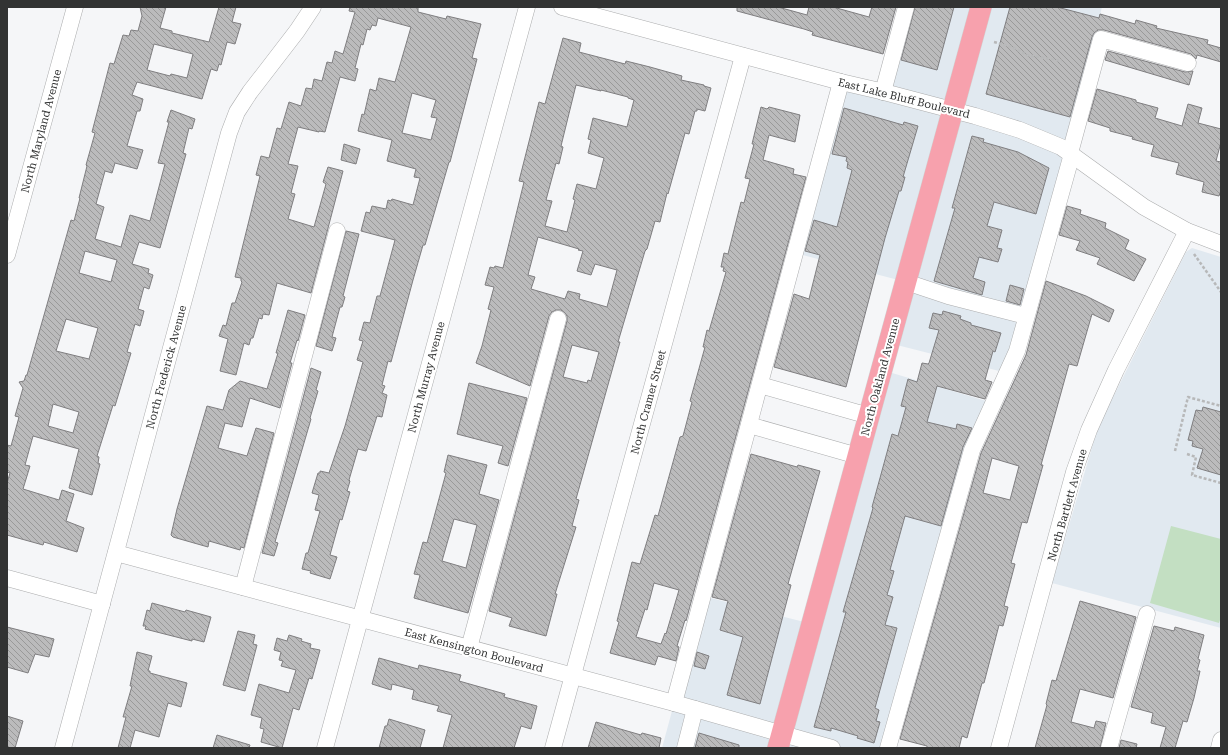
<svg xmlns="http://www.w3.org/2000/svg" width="1228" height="755" viewBox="0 0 1228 755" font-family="'Roboto Serif',serif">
  <defs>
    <pattern id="building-back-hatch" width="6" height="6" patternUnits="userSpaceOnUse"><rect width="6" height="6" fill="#bbbbbc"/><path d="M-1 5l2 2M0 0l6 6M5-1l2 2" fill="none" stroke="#999"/></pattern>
  </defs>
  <rect width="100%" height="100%" fill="#f5f6f8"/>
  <g fill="#e1e9f0">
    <polygon points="902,7 1102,7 1066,150 1007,373 889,343 906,282 795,253 841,82 880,91"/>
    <polygon points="1192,248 1221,257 1221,628 1052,583 1098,427 1186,252"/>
    <polygon points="882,370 993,403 888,748 662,748 703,596 812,624"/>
  </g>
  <polygon fill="#c3dfc2" points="1171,526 1221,539 1221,617 1219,623 1150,603"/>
  <g fill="url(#building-back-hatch)" stroke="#7f7e80" fill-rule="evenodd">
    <path d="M140 7H166L160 28 172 31V33L209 42 219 7H236L232 22 241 24 235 44 227 42 221 65 219 64 217 71 211 69 202 99 137 82 132 95 143 99 140 111H137L127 146 143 150 137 169 115 163 112 173 105 171 96 204 104 207 95 239 121 247 130 215 150 221 165 164 158 163 169 122H167L171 110 195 119 192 129 189 128 183 153 186 154 160 248 139 242 132 264 149 269 148 273 153 275 149 289 144 287 138 309 144 311 140 326 135 324 127 352 131 353 115 406 113 405 97 456 99 457 98 463 100 464 92 495 69 488 79 449 33 436 25 465 30 466 23 489 59 500 62 490 74 494 66 521 84 528 77 552 44 542 43 545 7 535V483L10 473 7 472V445L11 446 19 417 15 416 23 388 19 382 24 381 26 375H27L71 220 74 221 80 198H79L87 166 86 165 95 133 92 132 110 63 114 64 123 35 129 36 131 30 138 31 142 16ZM154 44 193 54 187 78 171 74 170 76 147 70ZM85 251 117 260 111 282 79 273ZM66 319 98 328 89 359 56 351ZM53 404 79 412 73 433 48 426Z"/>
    <path d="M350 7H418V12L446 19 447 16 481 24 472 58 477 59 450 162H449L425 245H423L413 280 391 362 388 361 382 385 385 386 382 393 387 395 382 417 377 416 366 451 358 449 349 480 350 481 347 491 350 492 342 520 340 519 330 555 337 557 330 579 310 573 311 571 302 569 306 553H308L320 511 315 510 319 495 312 493 318 473H320V471L329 473 345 426 363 362 357 360 363 341 359 340 364 322 370 323 377 296H380L395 240 361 231 366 212 370 213 372 206 386 209 388 200 391 201 392 199 413 205 420 178 414 177 416 169 387 161 392 140 358 131 362 114 364 115 370 89 376 91 379 78 395 82 411 27 378 18 376 26 372 25 370 30 367 29 363 45 361 44 355 68 358 69 355 81 340 77 325 132 319 131V132L298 127 288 164 298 166 291 193 295 194 288 219 314 227 326 184 323 182 328 167 343 171 311 293 277 283 269 315 263 314 262 319 259 318 253 338H251L249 345 244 343 236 375 220 371 228 339 219 336 223 325 226 326 232 303H235L242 282 241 281V278L235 277 260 176 256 175 261 156 269 158 277 128 281 129 289 102 301 106 306 88 312 89 314 79 322 81 327 62 332 63 335 51 343 54 355 12 349 11ZM412 93 436 100 431 117 437 118 431 140 402 133Z"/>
    <polygon points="737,7 778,7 807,15 809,7 833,7 869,17 872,7 896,7 883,54 812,35 813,32 804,29 737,11"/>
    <polygon points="915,7 954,7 937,70 901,60"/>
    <polygon points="1010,7 1057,7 1099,18 1100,14 1135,24 1136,20 1157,26 1156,28 1208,40 1207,44 1221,48 1221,62 1197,55 1196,59 1191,54 1104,30 1098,30 1094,33 1092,37 1070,117 986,94"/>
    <path d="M563 38 581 43 579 52 625 64 626 61 650 67 682 76 681 80 704 85V86L711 88 705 111 697 109V111H695L689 134 685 133 668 194 667 193 660 222 655 221 647 249 645 251 618 342H620L576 499 579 500 572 526 576 527 555 594H557L546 636 509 626 512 618 489 611 567 321V316L565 313 561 310H556L552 312 549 316 530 386 476 363 482 346 491 310 488 309 494 287 485 285 490 267 494 268 495 266 503 268 524 182 519 181 539 102 545 104ZM576 85 601 91V90L628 97V98L634 100 627 127 593 118 588 139 591 140 588 153 604 158 596 189 577 184 573 199 575 200 567 232 545 226 552 201 546 200 556 163 559 164 563 147 561 146ZM538 237 579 249 578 250 583 251 577 271 591 275 595 264 617 270 607 307 579 299 580 294 568 291 565 299 531 289 535 277 528 275ZM572 345 599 352 591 381 588 380 587 383 563 377Z"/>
    <polygon points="1108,51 1185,72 1193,71 1189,85 1105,60"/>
    <polygon points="1097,89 1136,100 1136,102 1158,108 1155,118 1182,126 1188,104 1202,108 1198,123 1221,129 1221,142 1216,161 1221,162 1221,190 1219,196 1202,192 1204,182 1176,174 1179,163 1151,156 1154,145 1132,139 1133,137 1110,131 1110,128 1088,121"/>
    <path d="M761 107 767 109 769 107 800 115 795 142 769 135 763 160 794 169 793 174 806 177 686 621 685 620 677 646 679 647 676 661 658 656 655 665 610 653 619 622 617 621 632 562 640 564 655 515 658 516 680 437 683 436 692 402 690 401 705 347H703L707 330 709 331 726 272 723 271 724 267H721L724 253 728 254 741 202 744 203 750 179 745 178 754 144H752ZM654 583 679 590 666 634 665 633 661 644 636 637 645 609 647 610Z"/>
    <polygon points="844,108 903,125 904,122 918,126 903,177 905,177 901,191 899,191 885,238 846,387 774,367 794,294 809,299 820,255 805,251 814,220 837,227 852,170 847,168 848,162 846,161 847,157 832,154"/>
    <polygon points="972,136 984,139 983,142 1018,152 1049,168 1036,214 994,202 987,226 1002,230 997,248 1002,249 998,262 979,257 973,278 985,282 982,295 934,281 955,208 952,208"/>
    <polygon points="344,144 360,149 356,164 341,160"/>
    <polygon points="1067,206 1081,210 1080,214 1106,223 1105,228 1129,240 1125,249 1146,259 1134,281 1097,264 1100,258 1076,250 1080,241 1059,235"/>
    <polygon points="346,231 359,234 343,296 345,297 342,307 340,307 332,337 336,338 332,351 316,346"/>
    <path d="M1046 281 1086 296 1114 310 1109 322 1092 314 1077 366 1069 364 1041 465H1043L1027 523 1022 522 1011 563 1015 564 1004 606 1008 607 1003 626 999 625 984 683H982L967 738 962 736 959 748H927V746L900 739 981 453 1026 355ZM992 458 1019 466 1010 500 983 493Z"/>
    <polygon points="1010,285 1024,289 1020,305 1006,301"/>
    <polygon points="288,310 305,315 298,341 297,340 290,363 292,363 280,408 250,398 242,427 225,423 218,448 247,456 256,428 274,433 244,548 241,547 240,550 209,541 208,547 173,537 171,535 177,509 207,406 223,410 229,390 240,381 267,389 278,353 276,353"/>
    <polygon points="943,311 961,316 960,319 971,323 971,325 1001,333 995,352 993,351 985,380 992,382 985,399 937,386 927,422 956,429 957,424 972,428 963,447 941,526 905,516 890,570 894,571 887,595 893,597 885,625 897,628 875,708 879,710 876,721 880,722 874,743 857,738 858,736 831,728 831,731 814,727 846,612 843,612 873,508 872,507 880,478 892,434 898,436 906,407 901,406 908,379 917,382 922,363 928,364 929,363 939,330 929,328 933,313 942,315"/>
    <polygon points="311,368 321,372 316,390 318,391 310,418 311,419 275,542 278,543 274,556 262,553"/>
    <polygon points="469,383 527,398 508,466 498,463 503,446 457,434"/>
    <polygon points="1203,407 1221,412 1221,475 1197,468 1203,449 1192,446 1193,441 1188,440 1196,410 1202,411"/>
    <polygon points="751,454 797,467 798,465 820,471 788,584 791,585 760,704 727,695 743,637 720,630 728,601 712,597"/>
    <path d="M448 455 487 465 479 494 499 500 468 613 414 598 420 575 414 574 423 542 427 543 446 473 444 472ZM454 519 477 525 466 568 442 561Z"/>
    <polygon points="1080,601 1136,617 1113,698 1080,689 1071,722 1094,728 1096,721 1106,723 1100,748 1035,748 1047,705 1046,704 1052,680 1056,681"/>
    <polygon points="152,603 185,612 186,610 211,617 204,642 192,639 192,641 145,629 146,626 143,626 147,610 150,611"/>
    <polygon points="1154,626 1174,631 1175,627 1204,635 1198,659 1200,660 1197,671 1200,671 1194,698 1187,722 1183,721 1175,748 1160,748 1166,727 1151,723 1153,713 1131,707"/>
    <polygon points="7,627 54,639 49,657 35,654 28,673 7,667"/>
    <polygon points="238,631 255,635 253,644 257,645 245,691 223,685"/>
    <polygon points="289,635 302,639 301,641 311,644 310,648 320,650 312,679 309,678 299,710 293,708 282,748 261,742 264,729 260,728 262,718 251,715 259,684 289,693 296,670 281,666 283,661 279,660 281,652 274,650 277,638 287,641"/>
    <polygon points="137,652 152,656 148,671 150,671 150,673 187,683 181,707 168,703 159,737 135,730 130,748 118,748 126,717 123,717 132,686 130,686"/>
    <polygon points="697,652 709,656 705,669 694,666"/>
    <polygon points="379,658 418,669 419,665 461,675 459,681 505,694 504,697 537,706 531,729 521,726 514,748 443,748 452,715 437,711 439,706 412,699 414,690 392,684 391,690 372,684"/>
    <polygon points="7,716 23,721 15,748 7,748"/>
    <polygon points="389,719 425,730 420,748 379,748 385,726 387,726"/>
    <polygon points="596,722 641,735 642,733 661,738 659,748 588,748"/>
    <polygon points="699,733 739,745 739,748 695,748"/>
    <polygon points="217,735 250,745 249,748 213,748"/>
    <polygon points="1121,740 1137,744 1136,748 1119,748"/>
  </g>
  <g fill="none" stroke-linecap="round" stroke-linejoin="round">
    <defs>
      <g id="minor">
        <polyline points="562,7 841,82 880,91 975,116 1020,130 1061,147 1144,207 1187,231 1221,244"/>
        <polyline points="883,92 906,7"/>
        <polyline points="1070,153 1101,39 1188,63"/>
        <polyline points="7,255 75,7"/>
        <polyline points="906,282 948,296 1026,316"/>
        <polyline points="760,385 869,416"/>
        <polyline points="749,425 858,456"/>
        <polyline points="116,553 674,703 832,748"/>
        <polyline points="7,578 102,604"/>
        <polyline points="243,587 337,231"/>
        <polyline points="469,648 558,319"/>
        <polyline points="674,703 841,82"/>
        <polyline points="63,748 229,133 237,112 250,92 297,31 313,7"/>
        <polyline points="325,748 527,7"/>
        <polyline points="553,748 743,56"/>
        <polyline points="685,748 695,709"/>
        <polyline points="888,748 972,450 1017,351 1072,154"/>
        <polyline points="999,748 1074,472 1089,430 1116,370 1187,231"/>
        <polyline points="1109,748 1147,614"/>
        <polyline points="1219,748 1221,740"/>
      </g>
      <polyline id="major" points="778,748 981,7"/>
    </defs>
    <use href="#minor" stroke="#acadae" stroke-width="17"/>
    <use href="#major" stroke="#d2d2d2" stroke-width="22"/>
    <g stroke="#b7b8b9" stroke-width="2.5" stroke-dasharray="3 2" stroke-linecap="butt">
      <polyline points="994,42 1012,47 1027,55 1062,61"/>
      <polyline points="1194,254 1221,292"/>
      <polyline points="1175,451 1188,397 1221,406"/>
      <polyline points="1187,454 1196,457 1192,475 1221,483"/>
    </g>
    <use href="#minor" stroke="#fff" stroke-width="16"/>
    <use href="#major" stroke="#f7a1ad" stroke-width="21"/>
  </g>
  <g text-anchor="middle" stroke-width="4" stroke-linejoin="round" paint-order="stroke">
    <g font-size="11" fill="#323333" stroke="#fff">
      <text transform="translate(904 98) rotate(14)" y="4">East Lake Bluff Boulevard</text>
      <text transform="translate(41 131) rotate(-75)" y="4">North Maryland Avenue</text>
      <text transform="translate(166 367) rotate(-75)" y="4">North Frederick Avenue</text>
      <text transform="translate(426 377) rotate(-75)" y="4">North Murray Avenue</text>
      <text transform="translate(880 377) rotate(-75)" y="4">North Oakland Avenue</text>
      <text transform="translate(648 402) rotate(-75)" y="4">North Cramer Street</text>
      <text transform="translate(1067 505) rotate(-74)" y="4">North Bartlett Avenue</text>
      <text transform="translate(474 650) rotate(15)" y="4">East Kensington Boulevard</text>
    </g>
  </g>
  <rect width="1228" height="755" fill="none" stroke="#323333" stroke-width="16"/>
</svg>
